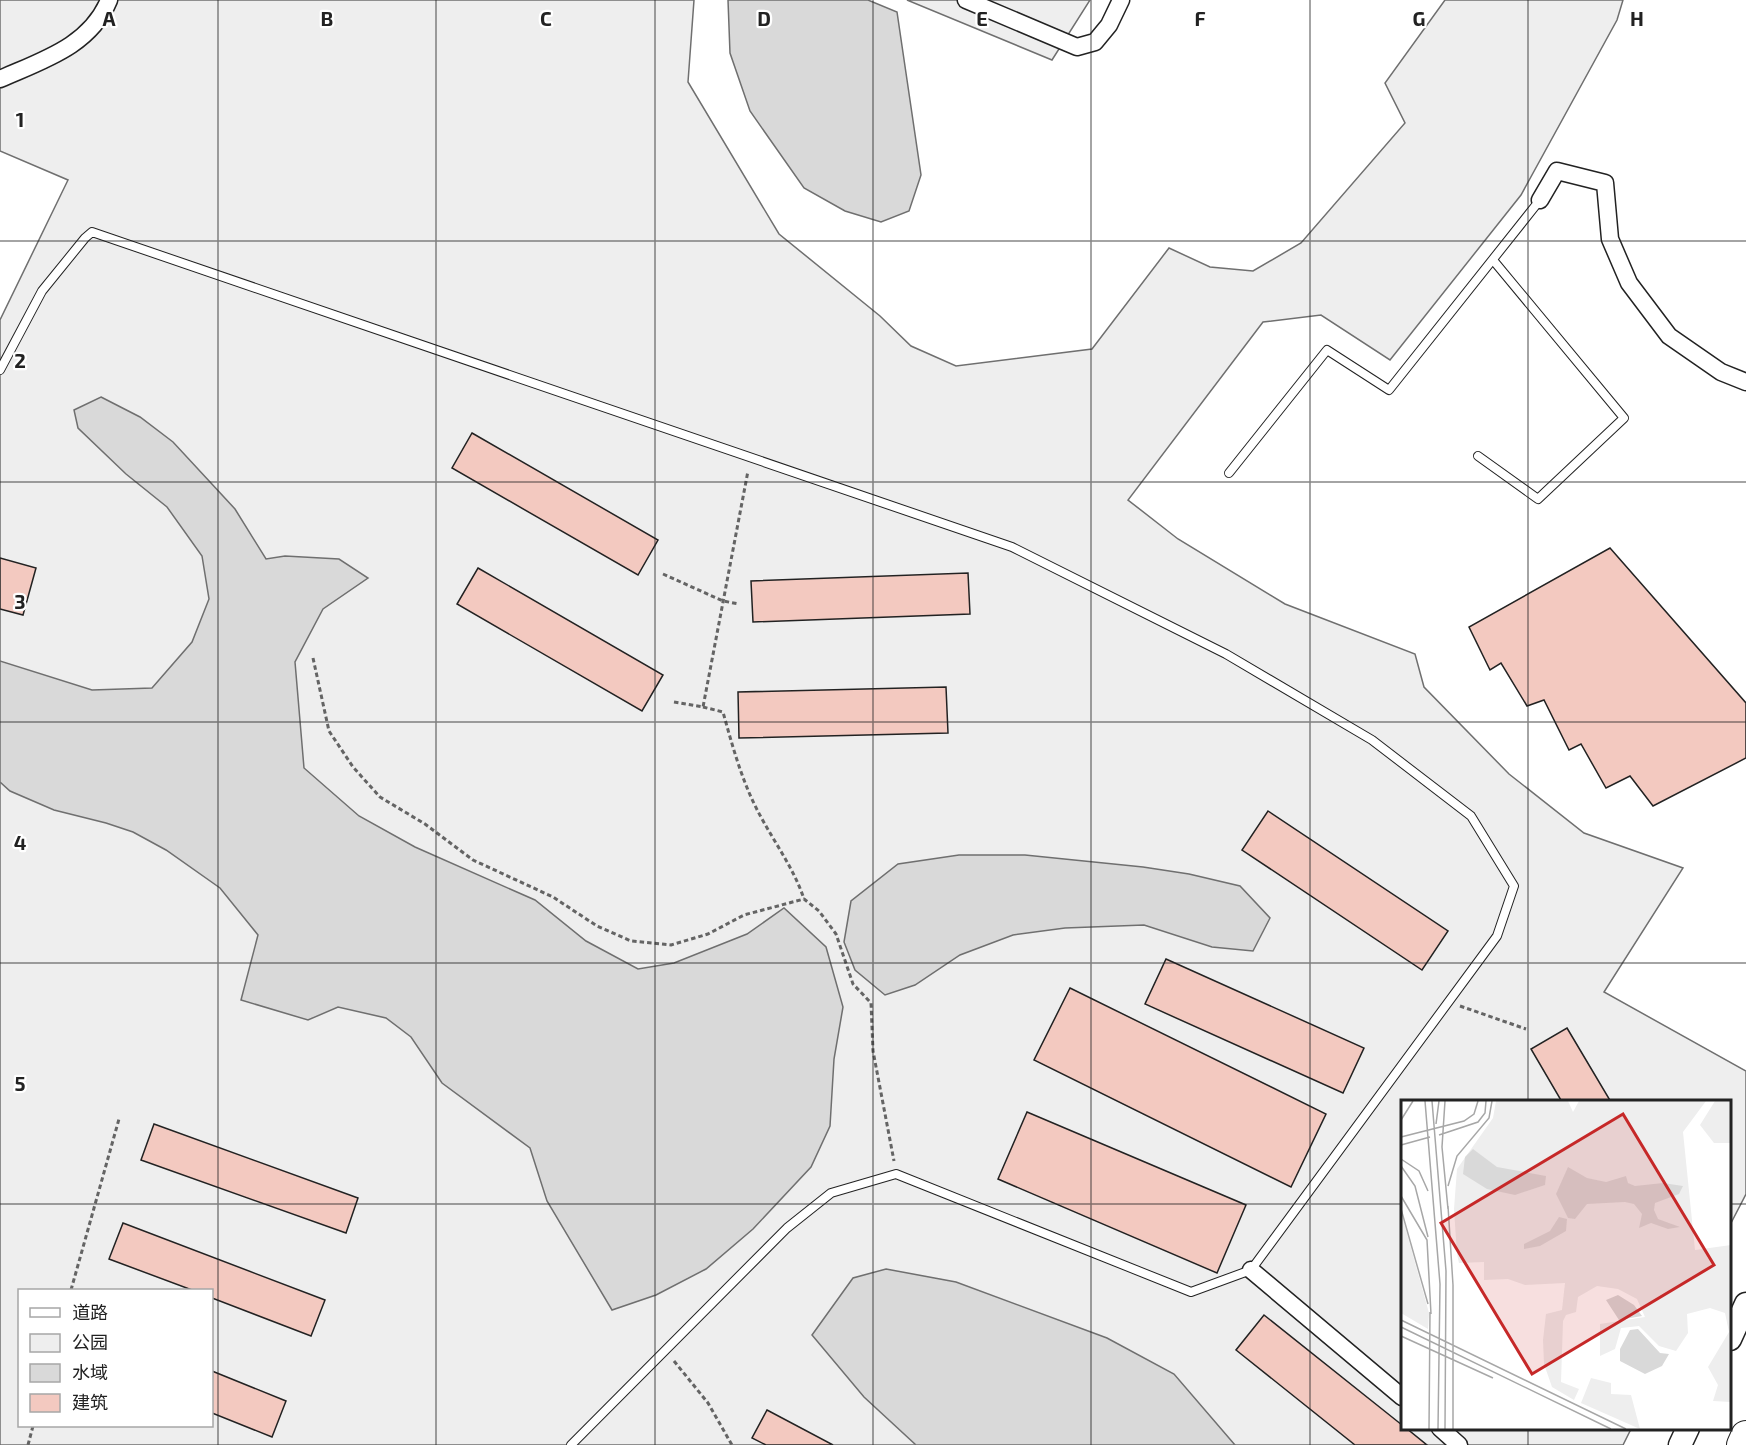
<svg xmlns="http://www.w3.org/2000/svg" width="1746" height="1445" viewBox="0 0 1746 1445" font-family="'Exo 2','Noto Sans SC',sans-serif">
  <rect width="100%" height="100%" fill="#fff"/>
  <g fill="#eee" stroke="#6f6f6f" stroke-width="1.5" fill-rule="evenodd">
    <path d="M0 0H694L688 82 779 234 880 316 911 346 956 366 1092 349 1169 248 1210 267 1253 271 1301 243 1405 123 1385 83 1445 0H1623L1617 20 1521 195 1390 360 1321 315 1263 322 1128 500 1178 539 1285 604 1415 654 1424 687 1509 774 1584 833 1683 868 1604 992 1746 1071V1194L1730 1225V1102H1402V1428L1631 1429 1623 1445H0V320L68 180 0 151ZM20 1290H212V1426H20Z"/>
    <polygon points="907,0 1090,0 1052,60"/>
  </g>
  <g fill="#d9d9d9" stroke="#6f6f6f" stroke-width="1.5">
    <polygon points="728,0 868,0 897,12 921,175 909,211 881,222 845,211 804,188 750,111 730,53"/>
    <polygon points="101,397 140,417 173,442 235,509 266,559 285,556 339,559 368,578 323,609 295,662 304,768 359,816 415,847 535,900 586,941 638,969 674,963 747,934 784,908 826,947 843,1007 834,1059 830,1126 811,1167 753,1229 706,1269 656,1295 612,1310 547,1201 530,1148 442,1083 411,1037 386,1018 338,1007 308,1020 241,1000 258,935 220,888 166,850 133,832 106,823 54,810 10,791 0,782 0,661 92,690 152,688 192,642 209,599 202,556 167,507 126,474 78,428 74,410"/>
    <polygon points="959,855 1025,855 1143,867 1189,874 1240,886 1270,918 1253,951 1212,947 1144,925 1065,928 1013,935 960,955 915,985 885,995 855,970 844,942 851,901 898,864"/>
    <polygon points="886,1269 956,1282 1107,1338 1174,1374 1235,1445 916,1445 864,1397 812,1335 853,1278"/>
  </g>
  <g fill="#f3c9c0" stroke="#222" stroke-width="1.5">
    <polygon points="472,433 658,540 638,575 452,468"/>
    <polygon points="1610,548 1746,703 1746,758 1653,806 1630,776 1606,788 1581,744 1569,750 1544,700 1527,706 1501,663 1490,670 1469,627"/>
    <polygon points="0,558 36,568 23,615 0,609"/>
    <polygon points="478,568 663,675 642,711 457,604"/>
    <polygon points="968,573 970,614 753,622 751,581"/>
    <polygon points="946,687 948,733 739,738 738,692"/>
    <polygon points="1268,811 1448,931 1422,970 1242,850"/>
    <polygon points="1166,959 1364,1048 1343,1093 1145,1004"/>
    <polygon points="1070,988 1326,1114 1291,1187 1034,1060"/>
    <polygon points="1567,1028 1611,1102 1562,1102 1531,1049"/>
    <polygon points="1027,1112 1246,1205 1217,1273 998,1179"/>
    <polygon points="154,1124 358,1198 346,1233 141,1160"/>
    <polygon points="123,1223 325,1300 311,1336 212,1298 212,1290 192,1290 109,1259"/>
    <polygon points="1264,1315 1402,1425 1402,1428 1406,1428 1427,1445 1355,1445 1236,1350"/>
    <polygon points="212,1371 286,1401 272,1437 212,1413"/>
    <polygon points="767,1410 833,1445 766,1445 752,1438"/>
  </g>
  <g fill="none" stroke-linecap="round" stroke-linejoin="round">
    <defs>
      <g id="service">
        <polyline points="0,370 42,291 85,238 92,232 1012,547 1226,654 1372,740 1471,816 1514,886 1497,936 1251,1270 1191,1292 896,1174 831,1193 787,1228 571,1445"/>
        <polyline points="1478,456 1538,499 1624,418 1493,260"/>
        <polyline points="1229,473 1327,350 1389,390 1540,200"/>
      </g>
      <g id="minor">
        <polyline points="966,0 1077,47 1095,42 1109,25 1121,0"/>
        <path d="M0 79C43 60 90 46 109 0"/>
        <polyline points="1540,200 1557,171 1605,183 1610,239 1629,283 1669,336 1721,372 1746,382"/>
        <polyline points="1251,1270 1402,1397"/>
        <polyline points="1440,1428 1459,1445"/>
      </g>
      <g id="secondary">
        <polyline points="1730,1339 1746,1304"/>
        <polyline points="1680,1445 1688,1428"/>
      </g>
      <polyline id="motorway" points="1742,1445 1746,1436"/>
    </defs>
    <use href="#service" stroke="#222" stroke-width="10"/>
    <use href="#minor" stroke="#222" stroke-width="19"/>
    <use href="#secondary" stroke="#222" stroke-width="25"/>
    <use href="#motorway" stroke="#222" stroke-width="32"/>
    <g stroke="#646464" stroke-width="3" stroke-dasharray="4.5 3" stroke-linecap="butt">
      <polyline points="663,574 723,601 739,604"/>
      <polyline points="313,658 329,731 353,767 380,797 425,824 473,860 553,897 597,926 631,941 671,945 708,934 744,915 804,899 819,911 836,934 853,984 871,1003 873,1051 894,1161"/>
      <polyline points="674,702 703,707 748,471"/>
      <path d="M703 707 723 712C733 748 743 785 761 817 776 845 794 869 804 899"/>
      <polyline points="1460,1006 1526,1029"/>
      <polyline points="71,1290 119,1119"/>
      <polyline points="674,1361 708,1403 732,1445"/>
      <polyline points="28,1445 33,1426"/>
    </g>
    <use href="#service" stroke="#fff" stroke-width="8"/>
    <use href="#minor" stroke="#fff" stroke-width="16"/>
    <use href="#secondary" stroke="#fff" stroke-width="22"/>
    <use href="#motorway" stroke="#fff" stroke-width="30"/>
  </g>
  <path fill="none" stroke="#222" stroke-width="1.5" stroke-opacity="0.55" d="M218 0V1445M436 0V1445M655 0V1445M873 0V1445M1091 0V1445M1310 0V1445M1528 0V1102M0 241H1746M0 482H1746M0 722H1746M0 963H1746M0 1204H1402M1730 1204H1746M1528 1428V1445"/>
  <g transform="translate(1401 1100)">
    <rect width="330" height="330" fill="#fff"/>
    <path d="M95 1H167L172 12 178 1H305L282 32 294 150 330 145V302L312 301 317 285 307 267 328 232 324 213 309 208 286 214 287 233 275 251 258 246 238 226 220 228 214 249 199 256V224L244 217 236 199 217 189 196 186 177 197 175 212 165 215 162 221 160 282 178 289 173 300 151 287 143 264 142 240 145 214 161 210 164 183 124 185 107 179 83 180V162L58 163 56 154 53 109 56 69 92 18ZM314 1H330L329 43H313L299 25ZM0 112 28 213 27 229 0 213ZM190 278 210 283V294L230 295 239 329 180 303Z" fill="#eee"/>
    <path d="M72 49 96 67 145 76 144 85 114 95 86 89 62 74 64 57ZM167 67 186 78 205 82 225 76 227 83 234 86 262 83 282 86 278 94 254 103 253 110 257 119 279 127 267 129 250 123 238 128 241 114 233 104 224 102 186 104 174 119 167 118 155 94ZM158 117 166 119 165 131 139 146 123 149V144L149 131ZM217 195 233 205 241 216 218 220 205 200ZM237 229 259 253 268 254 261 266 244 274 219 261V249L229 230Z" fill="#d9d9d9"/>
    <path fill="none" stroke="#a7a7a7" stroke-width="1.5" d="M24 1 39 184 37 329M31 1 45 171 44 329M44 1 41 47 47 109M0 20 12 1M35 24 38 1M38 35 77 22 84 13 85 1M0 37 63 21 73 14 77 1M0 45 29 37M0 59 18 71 27 91M0 66 14 86 27 137M47 86 56 56 88 18 91 1M0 96 26 140 30 214M47 106 52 185V329M0 109 27 204M0 220 225 329M0 227 210 329M0 236 92 278M28 329 29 212"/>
    <path fill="#c62828" fill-opacity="0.15" stroke="#c62828" stroke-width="3" d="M222 14 313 165 131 274 40 123Z"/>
    <rect width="330" height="330" fill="none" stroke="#222" stroke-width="3"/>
  </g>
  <g font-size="20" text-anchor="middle" font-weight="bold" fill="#222" stroke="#fff" stroke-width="4.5" stroke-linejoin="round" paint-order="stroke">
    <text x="109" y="26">A</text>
    <text x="327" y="26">B</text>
    <text x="546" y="26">C</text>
    <text x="764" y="26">D</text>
    <text x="982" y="26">E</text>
    <text x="1200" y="26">F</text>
    <text x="1419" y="26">G</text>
    <text x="1637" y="26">H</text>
    <text x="20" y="127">1</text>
    <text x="20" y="368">2</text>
    <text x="20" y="609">3</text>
    <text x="20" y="850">4</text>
    <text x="20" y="1091">5</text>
  </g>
  <rect x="18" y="1289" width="195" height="138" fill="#ffffff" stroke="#a7a7a7" stroke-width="1.5"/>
  <rect x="30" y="1308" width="30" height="9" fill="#ffffff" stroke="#a7a7a7" stroke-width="1.5"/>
  <text x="72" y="1319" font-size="18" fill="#222222">道路</text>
  <rect x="30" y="1334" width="30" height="18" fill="#eeeeee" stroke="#a7a7a7" stroke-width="1.5"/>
  <text x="72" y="1349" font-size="18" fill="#222222">公园</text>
  <rect x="30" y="1364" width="30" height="18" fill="#d9d9d9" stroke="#a7a7a7" stroke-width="1.5"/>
  <text x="72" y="1379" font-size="18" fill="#222222">水域</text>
  <rect x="30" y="1394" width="30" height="18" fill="#f3c9c0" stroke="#a7a7a7" stroke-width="1.5"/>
  <text x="72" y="1409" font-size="18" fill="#222222">建筑</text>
</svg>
